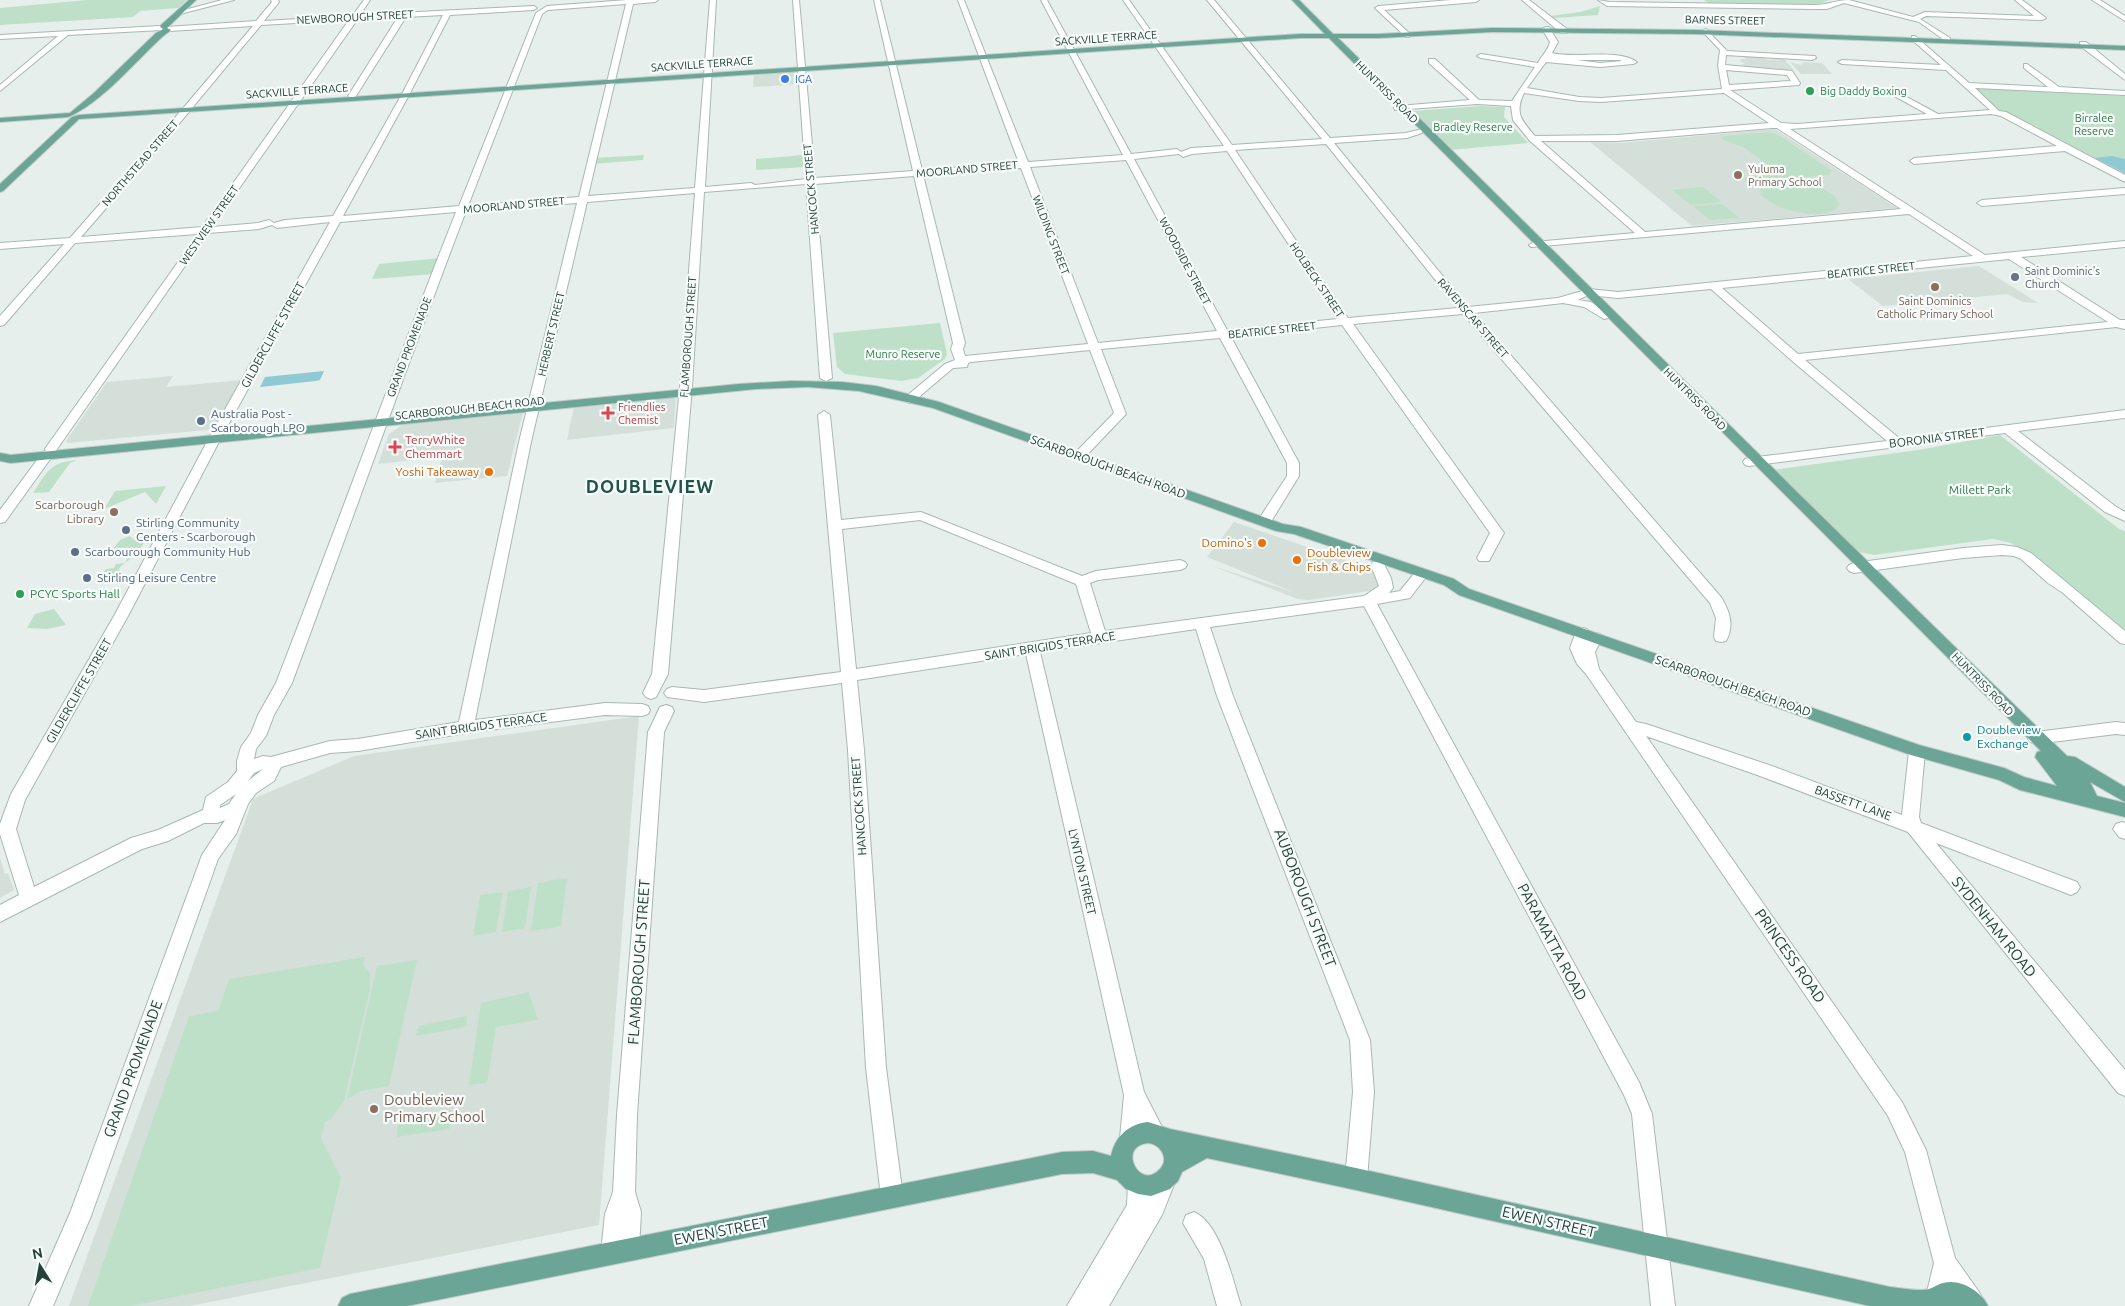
<svg xmlns="http://www.w3.org/2000/svg" width="2125" height="1306" viewBox="0 0 2125 1306" font-family="Ubuntu,sans-serif">
  <rect width="100%" height="100%" fill="#e6efeb"/>
  <g fill="#d4dfda">
    <polygon points="1744,56 1760,57 1768,60 1784,59 1794,70 1747,67 1741,64 1745,64 1740,61 1741,59 1746,59"/>
    <polygon points="1790,62 1801,65 1803,62 1822,63 1832,74 1801,74"/>
    <polygon points="801,69 802,84 753,87 754,72"/>
    <polygon points="1775,129 1897,208 1692,226 1590,142 1620,143"/>
    <polygon points="1979,266 2038,303 2023,302 2007,294 1883,306 1848,279"/>
    <polygon points="173,376 166,387 242,380 214,427 207,430 68,443 66,441 107,382"/>
    <polygon points="676,397 674,428 567,440 574,407"/>
    <polygon points="523,412 507,476 435,483 442,457 378,464 389,434 404,424"/>
    <polygon points="1234,522 1371,569 1377,574 1380,586 1376,590 1309,600 1298,599 1210,565 1296,593 1207,557"/>
    <polygon points="639,716 599,1225 190,1306 69,1306 253,799 354,756"/>
    <polygon points="0,858 5,874 8,873 14,890 0,898"/>
  </g>
  <g fill="#bfe0c8">
    <polygon points="87,0 187,0 178,8 140,11 133,17 0,25 0,8"/>
    <polygon points="1704,0 1829,0 1817,5 1709,3"/>
    <polygon points="1600,6 1598,15 1554,18 1550,16 1580,12"/>
    <polygon points="1973,87 2125,96 2125,175 2000,111"/>
    <polygon points="1481,106 1505,107 1504,117 1528,143 1449,150 1413,111"/>
    <polygon points="1770,132 1780,136 1832,171 1829,175 1747,183 1744,179 1775,170 1743,147 1721,139 1724,136"/>
    <polygon points="644,155 643,160 593,164 594,158"/>
    <polygon points="804,155 804,167 756,170 756,159"/>
    <path d="M1788 181C1802 182 1838 188 1839 206 1825 223 1773 210 1760 194L1761 187 1771 182Z"/>
    <polygon points="1703,187 1722,202 1691,205 1672,190"/>
    <polygon points="1722,204 1740,218 1710,220 1693,206"/>
    <polygon points="440,258 434,274 372,279 379,264"/>
    <polygon points="940,323 947,354 945,359 918,378 901,381 845,374 837,367 833,333"/>
    <polygon points="2000,435 2119,529 2125,531 2125,642 2011,543 1993,539 1874,555 1859,552 1849,546 1773,470 1918,450"/>
    <path d="M77 460 70 463 49 492 33 493C47 472 50 462 77 460Z"/>
    <polygon points="166,486 156,504 145,492 104,509 115,491"/>
    <polygon points="150,533 138,553 120,567 115,580 109,581 111,577 106,577 108,573 103,573 106,569 114,568 116,564 125,563 130,554 108,556 120,540 130,536 134,540"/>
    <polygon points="54,609 66,625 47,629 27,628 35,614"/>
    <polygon points="567,878 561,926 531,931 538,883"/>
    <polygon points="531,887 525,928 502,932 508,891"/>
    <polygon points="503,892 496,932 473,936 480,895"/>
    <polygon points="365,957 363,965 370,973 370,989 344,1101 330,1120 325,1122 321,1138 341,1178 320,1268 130,1306 88,1306 189,1016 218,1011 229,979"/>
    <polygon points="417,960 389,1086 361,1091 347,1099 377,966"/>
    <polygon points="529,992 538,1020 496,1027 487,1083 469,1085 481,1003"/>
    <polygon points="467,1016 466,1027 416,1036 418,1026"/>
    <polygon points="452,1110 449,1129 397,1137 398,1124"/>
  </g>
  <g fill="#8ec9d4">
    <polygon points="2112,156 2125,159 2125,173 2095,158"/>
    <polygon points="324,371 320,380 316,381 260,387 265,377"/>
  </g>
  <g fill="none" stroke-linecap="round" stroke-linejoin="round">
    <defs>
      <g id="minor">
        <polygon points="222,0 234,0 180,14 177,12"/>
        <path d="M271 0H278L279 2 264 21 352 16 364 0H370L360 15 534 6 537 8 534 10 450 15 409 95 343 216 459 206 536 13 547 6 627 0H658L655 2 633 4 588 196 695 188 710 0H716L705 187 751 183 755 185 806 179 793 0H799L815 178 913 171 874 0H880L922 170 1019 163 958 0H964L1028 162 1123 155 1041 0H1047L1131 154 1177 149 1181 152 1191 148 1224 146 1123 0H1129L1232 145 1322 139 1207 0H1214L1330 138 1406 133 1422 129V133L1407 138 1334 143 1468 307 1558 298 1589 289 1618 292 1973 256 1909 214 1531 247 1529 245 1534 242 1635 233 1530 141 1513 120 1511 106 1477 104 1395 110 1394 108 1398 106 1470 100 1429 63V59H1435L1479 100 1512 101 1535 67 1481 58 1477 56 1481 54 1538 63C1541 56 1548 51 1550 42L1542 29 1546 27H1549L1558 42 1552 53C1576 59 1618 48 1637 62L1633 64 1600 67 1546 62 1527 88 1579 97 1601 98 1722 89 1718 65 1720 50 1702 31 1706 29 1727 51 1815 56 1816 58 1812 60 1726 55 1725 65 1792 71 1800 83 1799 85 1730 90 1781 123 1797 124 1927 114 1887 92V88H1890L1938 114 1990 110 1946 70 1842 64 1838 62 1842 60 1941 65 1912 40V36H1915L1969 83 2048 87 2024 68V64H2027L2059 87 2125 91V95L1975 88 1999 111 2006 112 2125 175V182L2065 151 1914 164 1910 161 1914 158 2057 146 2001 116 1991 114 1790 129 1985 255 2125 241V247L2021 257 2120 320H2125V329L2116 327 1805 360 1900 439 2125 410V418L2018 431 2115 506 2125 512V521L2105 512 2005 433 1749 466 1745 465 1743 462 1745 459 1749 458 1887 441 1791 360 1711 289 1618 298 1588 295 1578 300 1591 302 1608 314 1609 316 1608 318 1604 319 1584 307 1563 303 1474 313 1721 597C1729 610 1735 625 1726 641L1721 642 1716 641 1714 637 1716 618 1710 603 1463 314 1353 324 1504 533 1489 561H1479L1477 558 1490 533 1342 325 1231 337 1299 463V476L1269 525 1264 526 1257 522 1287 476V463L1220 338 1101 349 1126 414 1083 459H1075L1073 456 1075 453 1114 413 1090 350 971 362 968 363 967 367 953 368 913 402 909 403 903 399 945 364 955 360 951 349 953 343 914 176 815 184 832 378 826 381 820 378 806 184 704 192 692 387 668 674 656 697 651 699 646 697 643 693 652 674 680 387 695 193 587 202 531 442 475 720 605 703 642 704 648 706 650 710 648 714 642 716 605 715 466 733 358 751 330 753 281 767 274 781 256 793 248 804 236 834 218 859 91 1216 53 1306H29L70 1213 202 855 225 820 217 823H204L168 841 142 849 0 922V905L19 895 0 834V824L11 794 114 616 209 438 330 222 277 228 272 225 259 229 208 233 55 452 52 453 53 455 51 458 5 522 0 523V510L43 452 46 451 45 449 47 446 198 234 75 243 4 325 0 326V316L64 244 0 249V243L70 238 162 133 253 26 169 31 165 29 166 27 256 21 272 2ZM626 4 579 197 468 206 542 14 548 10ZM443 15 402 94 333 216 285 220 274 223 269 220 258 223 212 227 357 20 398 17 348 96 352 98 356 96 406 17ZM349 20 202 227 81 237 168 137 261 25ZM1577 60H1620L1622 61 1600 63ZM1726 70 1787 75 1791 81 1729 85ZM1524 93 1579 101 1601 102 1724 93 1769 123 1617 135 1535 136C1522 121 1514 113 1524 93ZM1772 128H1777L1901 209 1645 232 1541 141H1617ZM1326 144 1458 308 1348 318 1235 150ZM1227 151 1338 319 1227 330 1134 159 1179 154 1183 157 1192 154ZM1126 160 1217 331 1098 343 1030 167ZM1021 168 1088 344 965 356 963 349 965 343 923 175ZM577 203 519 442 459 722 358 739 330 741 271 757 263 756 254 759 256 749 266 736 274 715 292 683C350 526 406 368 466 211ZM456 212C394 368 337 526 276 683L258 715 251 733 241 747 237 761V771L228 782 206 797 203 810 158 830 131 838 34 887 16 829 25 800 128 616 221 438 340 222ZM2009 259 2108 322 1798 354 1722 288ZM263 769 248 781 254 773ZM236 794 229 804 220 808V805Z"/>
        <polygon points="1451,0 1479,0 1476,2 1384,10 1409,33 1409,37 1406,37 1375,8 1378,6"/>
        <polygon points="1522,0 1529,0 1567,29 1567,33 1561,33"/>
        <path d="M1598 0 1609 2 1814 5C1827 5 1837 0 1849 0L1913 17 1925 12 2034 16 2015 0H2022L2046 18 2042 20 1926 16 1920 19 1950 38V42H1947L1919 22 1844 3 1827 9H1814L1607 6Z"/>
        <polygon points="2092,0 2100,0 2125,16 2125,21"/>
        <polygon points="159,26 162,26 162,30 68,35 0,91 0,85 58,36 0,39 0,35"/>
        <polygon points="2080,42 2086,42 2125,74 2125,80 2080,46"/>
        <polygon points="2125,188 2125,194 1982,206 1977,203 1982,200"/>
        <path d="M824 411 830 415 841 520 921 512 1082 576 1096 571 1180 560 1185 562 1187 565 1185 568 1180 570 1098 580 1090 583 1105 631 1364 596 1379 586 1371 565 1373 562H1383L1391 578 1393 588 1389 593 1400 591 1417 570H1427L1429 573 1410 598 1377 604 1639 1082 1652 1114 1675 1306H1651L1632 1114 1624 1095 1364 606 1210 627 1233 696 1370 1040 1374 1092 1367 1179 1364 1187 1356 1190 1348 1187 1345 1179 1353 1092 1350 1040 1217 696 1196 629 1040 652 1144 1092 1165 1133 1161 1140 1154 1144 1147 1140 1142 1132 1138 1145 1131 1149 1124 1145 1120 1138 1124 1095 1026 654 857 680 864 750 886 1068 903 1197 900 1205 892 1208 884 1205 881 1197 866 1068 848 750 842 683 704 702 667 697 664 693 667 689 672 687 704 690 841 672 818 415ZM920 520 1076 584 1091 633 856 669 842 529Z"/>
        <polygon points="2002,545 2017,547 2031,553 2125,631 2125,644 2120,643 2063,593 2048,583 2021,559 2014,556 2002,555 1963,558 1854,573 1849,571 1847,568 1849,565 1854,563 1963,548"/>
        <polygon points="1582,628 1587,629 1589,633 1588,637 1590,634 1595,633 1600,634 1602,638 1595,652 1599,669 1636,722 1646,724 1772,766 1902,815 1909,751 1911,747 1917,745 1923,747 1925,751 1919,817 1921,823 2077,882 2080,887 2077,892 2071,895 1936,843 2125,1070 2125,1096 2118,1093 1908,832 1760,776 1646,736 1902,1102 1926,1150 1955,1258 1979,1292 1983,1300 1980,1306 1961,1306 1951,1291 1946,1304 1942,1306 1930,1304 1926,1296 1934,1263 1905,1152 1888,1116 1586,674 1577,664 1570,648 1577,629"/>
        <polygon points="666,705 672,707 674,711 664,732 637,1115 635,1192 641,1212 639,1250 636,1258 628,1261 621,1258 620,1261 612,1264 604,1261 601,1253 605,1214 613,1192 617,1115 648,732 660,707"/>
        <polygon points="2116,722 2125,723 2125,735 2116,734 2036,744 2030,742 2028,738 2030,734 2036,732"/>
        <polygon points="2122,822 2125,823 2125,839 2119,837 2113,829 2116,824"/>
        <polygon points="1164,1171 1172,1174 1175,1182 1162,1215 1109,1306 1067,1306 1127,1205 1128,1184 1131,1176 1139,1173 1147,1176 1150,1184 1150,1191 1156,1174"/>
        <path d="M1194 1212C1220 1223 1233 1280 1241 1306H1217L1204 1259 1183 1223 1186 1215Z"/>
      </g>
      <g id="major">
        <path d="M189 0H196L167 28 171 30 162 37C135 62 100 104 68 117L0 122V118L70 113 94 93 156 33 164 29 160 27 161 25Z"/>
        <path d="M1292 0H1299L1333 34H1379L1492 28 1696 30 2125 46V50L1696 34 1492 32 1379 38H1338C1581 277 1822 519 2067 756L2075 757 2125 787V802L2090 782 2097 796 2125 803V817L2020 790 1999 780 1911 755 1459 595 1444 585 1294 534 1276 531 933 408 859 391 808 387 756 389 11 463 0 461V453L11 455 739 384 791 381 842 382 876 386 939 402 1283 524 1301 527 1454 579 1469 589 1919 745 2004 768 2024 777 2057 786 2035 757 2037 752 2041 751 1329 38H1300L79 119 3 191 0 192V184L72 117 79 115 1300 34H1325Z"/>
        <path d="M1148 1122 1170 1129 1356 1168 1890 1287C1899 1288 1921 1292 1929 1289 1933 1288 1938 1284 1943 1283 1960 1278 1981 1291 1988 1306H1870L1356 1190 1207 1158 1182 1172 1178 1181 1170 1189 1151 1196 1138 1194 1126 1189 1117 1180 1093 1173 1062 1174 407 1306H338L342 1298 350 1294 1062 1152 1093 1151 1111 1156C1115 1137 1128 1124 1148 1122ZM1148 1143C1160 1144 1170 1158 1160 1169 1140 1192 1116 1146 1148 1143Z"/>
      </g>
    </defs>
    <use href="#minor" stroke="#a8b8b2" stroke-width="2"/>
    <use href="#major" stroke="#c2cac8" stroke-width="2"/>
    <use href="#minor" fill="#fff" fill-rule="evenodd"/>
    <use href="#major" fill="#6aa596" fill-rule="evenodd"/>
  </g>
  <circle fill="#3f7fe0" stroke="#f7fbf9" stroke-width="2" cx="785" cy="79" r="5"/>
  <g fill="#2e9e5b" stroke="#f7fbf9" stroke-width="2">
    <circle cx="1810" cy="91" r="5"/>
    <circle cx="20" cy="594" r="5"/>
  </g>
  <g fill="#8d6e63" stroke="#f7fbf9" stroke-width="2">
    <circle cx="1738" cy="175" r="5"/>
    <circle cx="1935" cy="287" r="5"/>
    <circle cx="114" cy="512" r="5"/>
    <circle cx="374" cy="1109" r="5"/>
  </g>
  <circle fill="#6b7280" stroke="#f7fbf9" stroke-width="2" cx="2015" cy="277" r="5"/>
  <g fill="#e0444e" stroke="#f7fbf9" stroke-width="2">
    <path d="M605.5 405.5h5v5h5v5h-5v5h-5v-5h-5v-5h5z"/>
    <path d="M392.5 439.5h5v5h5v5h-5v5h-5v-5h-5v-5h5z"/>
  </g>
  <g fill="#5c6f8a" stroke="#f7fbf9" stroke-width="2">
    <circle cx="201" cy="421" r="5"/>
    <circle cx="126" cy="530" r="5"/>
    <circle cx="75" cy="552" r="5"/>
    <circle cx="87" cy="578" r="5"/>
  </g>
  <g fill="#e8710a" stroke="#f7fbf9" stroke-width="2">
    <circle cx="489" cy="472" r="5"/>
    <circle cx="1262" cy="543" r="5"/>
    <circle cx="1297" cy="560" r="5"/>
  </g>
  <circle fill="#0f9aa8" stroke="#f7fbf9" stroke-width="2" cx="1967" cy="737" r="5"/>
  <g text-anchor="middle" stroke-width="4.5" stroke-linejoin="round" paint-order="stroke">
    <g font-size="11" fill="#24423a" stroke="#f7fbf9">
      <text transform="translate(355 17) rotate(-3)" y="4">NEWBOROUGH STREET</text>
      <text transform="translate(1725 20) rotate(1)" y="4">BARNES STREET</text>
      <text transform="translate(1106 38) rotate(-4)" y="4">SACKVILLE TERRACE</text>
      <text transform="translate(702 64) rotate(-4)" y="4">SACKVILLE TERRACE</text>
      <text transform="translate(297 91) rotate(-4)" y="4">SACKVILLE TERRACE</text>
      <text transform="translate(1387 92) rotate(45)" y="4">HUNTRISS ROAD</text>
      <text transform="translate(140 163) rotate(-49)" y="4">NORTHSTEAD STREET</text>
      <text transform="translate(967 169) rotate(-5)" y="4">MOORLAND STREET</text>
      <text transform="translate(811 189) rotate(-95)" y="4">HANCOCK STREET</text>
      <text transform="translate(514 205) rotate(-5)" y="4">MOORLAND STREET</text>
      <text transform="translate(209 225) rotate(-55)" y="4">WESTVIEW STREET</text>
      <text transform="translate(1051 235) rotate(69)" y="4">WILDING STREET</text>
      <text transform="translate(1185 261) rotate(62)" y="4">WOODSIDE STREET</text>
      <text transform="translate(1871 270) rotate(-6)" y="4">BEATRICE STREET</text>
      <text transform="translate(1317 280) rotate(56)" y="4">HOLBECK STREET</text>
      <text transform="translate(1473 318) rotate(49)" y="4">RAVENSCAR STREET</text>
      <text transform="translate(1272 330) rotate(-6)" y="4">BEATRICE STREET</text>
      <text transform="translate(551 334) rotate(-77)" y="4">HERBERT STREET</text>
      <text transform="translate(688 337) rotate(-86)" y="4">FLAMBOROUGH STREET</text>
      <text transform="translate(409 347) rotate(-69)" y="4">GRAND PROMENADE</text>
      <text transform="translate(1695 399) rotate(45)" y="4">HUNTRISS ROAD</text>
      <text transform="translate(470 408) rotate(-6)" y="4">SCARBOROUGH BEACH ROAD</text>
      <text transform="translate(1983 684) rotate(46)" y="4">HUNTRISS ROAD</text>
    </g>
    <g font-size="11" fill="#366cbe" stroke="#f7fbf9" text-anchor="start">
      <text x="795" y="83">IGA</text>
    </g>
    <g font-size="11" fill="#27864d" stroke="#f7fbf9" text-anchor="start">
      <text x="1820" y="95">Big Daddy Boxing</text>
    </g>
    <g font-size="11" fill="#2d7a4b" stroke="#f7fbf9">
      <text x="2094" y="122">Birralee<tspan x="2094" dy="13">Reserve</tspan></text>
      <text x="1473" y="131">Bradley Reserve</text>
      <text x="903" y="358">Munro Reserve</text>
    </g>
    <g font-size="11" fill="#785e54" stroke="#f7fbf9" text-anchor="start">
      <text x="1748" y="173">Yuluma<tspan x="1748" dy="13">Primary School</tspan></text>
      <text x="1935" y="305" text-anchor="middle">Saint Dominics<tspan x="1935" dy="13">Catholic Primary School</tspan></text>
    </g>
    <g font-size="11" fill="#5b616d" stroke="#f7fbf9" text-anchor="start">
      <text x="2025" y="275">Saint Dominic's<tspan x="2025" dy="13">Church</tspan></text>
    </g>
    <g font-size="11" fill="#be3a42" stroke="#f7fbf9" text-anchor="start">
      <text x="618" y="411">Friendlies<tspan x="618" dy="13">Chemist</tspan></text>
    </g>
    <g font-size="12" fill="#24423a" stroke="#f7fbf9">
      <text transform="translate(273 335) rotate(-61)" y="4">GILDERCLIFFE STREET</text>
      <text transform="translate(1937 438) rotate(-7)" y="4">BORONIA STREET</text>
      <text transform="translate(1108 467) rotate(20)" y="4">SCARBOROUGH BEACH ROAD</text>
      <text transform="translate(1050 646) rotate(-9)" y="4">SAINT BRIGIDS TERRACE</text>
      <text transform="translate(1733 686) rotate(19)" y="4">SCARBOROUGH BEACH ROAD</text>
      <text transform="translate(79 691) rotate(-60)" y="4">GILDERCLIFFE STREET</text>
      <text transform="translate(481 726) rotate(-8)" y="4">SAINT BRIGIDS TERRACE</text>
      <text transform="translate(1853 803) rotate(20)" y="4">BASSETT LANE</text>
      <text transform="translate(859 806) rotate(-94)" y="4">HANCOCK STREET</text>
      <text transform="translate(1082 872) rotate(77)" y="4">LYNTON STREET</text>
    </g>
    <g font-size="12" fill="#4e5e75" stroke="#f7fbf9" text-anchor="start">
      <text x="211" y="418">Australia Post -<tspan x="211" dy="14">Scarborough LPO</tspan></text>
      <text x="136" y="527">Stirling Community<tspan x="136" dy="14">Centers - Scarborough</tspan></text>
      <text x="85" y="556">Scarbourough Community Hub</text>
      <text x="97" y="582">Stirling Leisure Centre</text>
    </g>
    <g font-size="12" fill="#be3a42" stroke="#f7fbf9" text-anchor="start">
      <text x="405" y="444">TerryWhite<tspan x="405" dy="14">Chemmart</tspan></text>
    </g>
    <g font-size="12" fill="#c56008" stroke="#f7fbf9" text-anchor="end">
      <text x="479" y="476">Yoshi Takeaway</text>
      <text x="1252" y="547">Domino's</text>
      <text x="1307" y="557" text-anchor="start">Doubleview<tspan x="1307" dy="14">Fish &amp; Chips</tspan></text>
    </g>
    <g font-size="12" fill="#2d7a4b" stroke="#f7fbf9">
      <text x="1980" y="494">Millett Park</text>
    </g>
    <g font-size="12" fill="#785e54" stroke="#f7fbf9" text-anchor="end">
      <text x="104" y="509">Scarborough<tspan x="104" dy="14">Library</tspan></text>
    </g>
    <g font-size="12" fill="#27864d" stroke="#f7fbf9" text-anchor="start">
      <text x="30" y="598">PCYC Sports Hall</text>
    </g>
    <g font-size="12" fill="#0d838f" stroke="#f7fbf9" text-anchor="start">
      <text x="1977" y="734">Doubleview<tspan x="1977" dy="14">Exchange</tspan></text>
    </g>
    <g font-size="15" fill="#24423a" stroke="#f7fbf9">
      <text transform="translate(1305 898) rotate(69)" y="5">AUBOROUGH STREET</text>
      <text transform="translate(1994 927) rotate(51)" y="5">SYDENHAM ROAD</text>
      <text transform="translate(1552 942) rotate(62)" y="5">PARAMATTA ROAD</text>
      <text transform="translate(1790 956) rotate(55)" y="5">PRINCESS ROAD</text>
      <text transform="translate(639 962) rotate(-86)" y="5">FLAMBOROUGH STREET</text>
      <text transform="translate(133 1069) rotate(-70)" y="5">GRAND PROMENADE</text>
      <text transform="translate(1549 1222) rotate(13)" y="5">EWEN STREET</text>
      <text transform="translate(721 1231) rotate(-11)" y="5">EWEN STREET</text>
    </g>
    <g font-size="15" fill="#785e54" stroke="#f7fbf9" text-anchor="start">
      <text x="384" y="1105">Doubleview<tspan x="384" dy="17">Primary School</tspan></text>
    </g>
    <g font-size="18" font-weight="bold" letter-spacing="1" fill="#1f5548" stroke="#f7fbf9">
      <text x="650" y="493">DOUBLEVIEW</text>
    </g>
  </g>
  <g transform="translate(40 1266) rotate(349)" stroke="#f7fbf9" stroke-width="4" paint-order="stroke">
  <path d="M0-4L9 19L0 12L-9 19Z" fill="#24423a"/>
  <text y="-8" font-size="14" font-weight="bold" text-anchor="middle" fill="#24423a">N</text>
  </g>
</svg>
